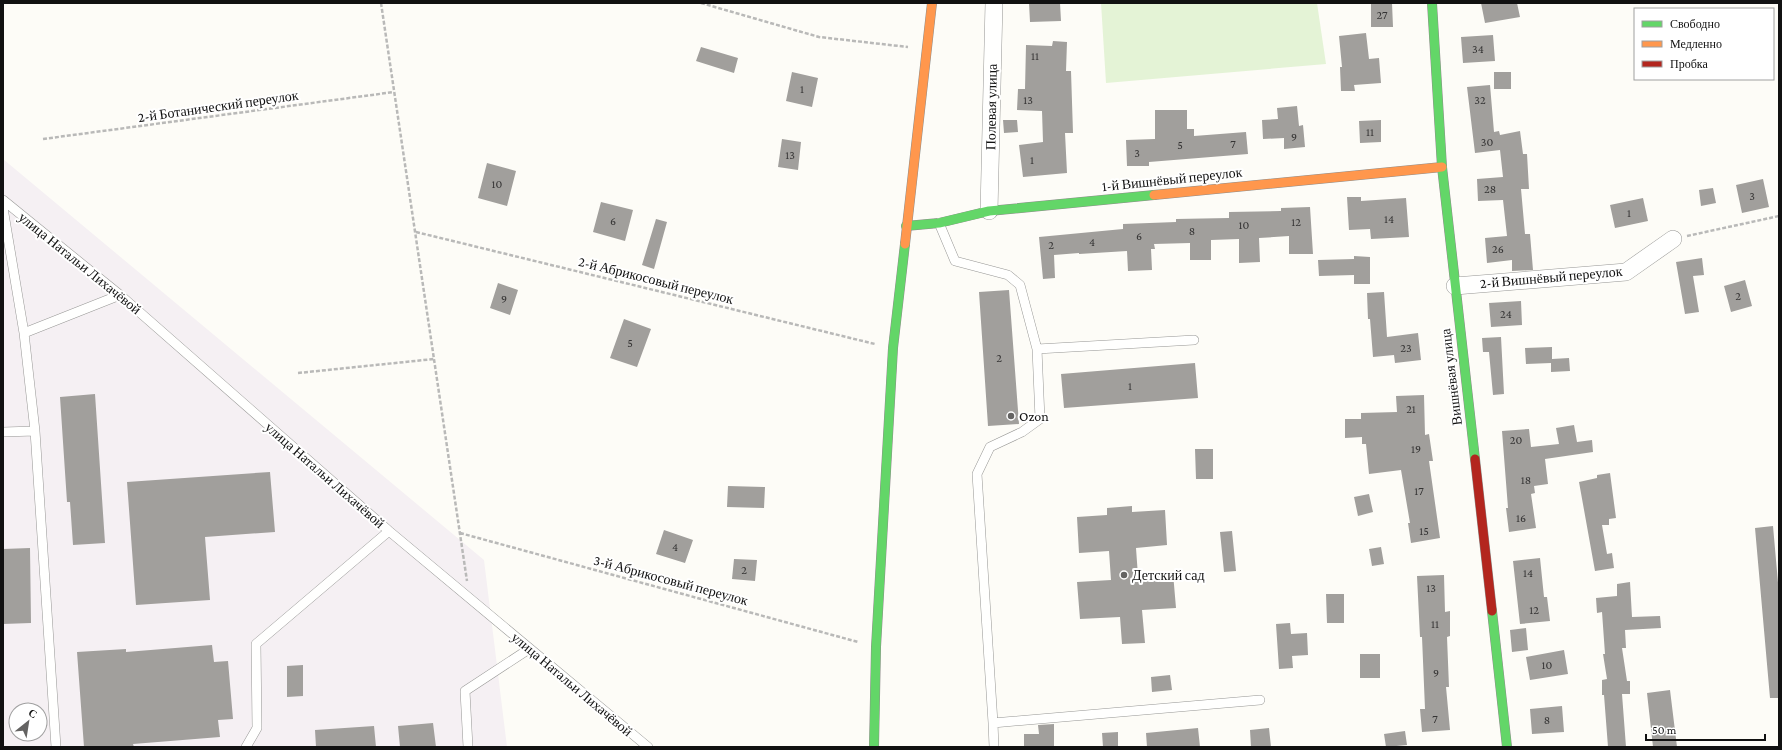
<svg xmlns="http://www.w3.org/2000/svg" width="1782" height="750" font-family="'Crimson Pro',serif">
<rect width="100%" height="100%" fill="#fdfcf7"/>
<path fill="#f5f0f3" fill-rule="evenodd" d="M3,159l481,401 23,187h-504zM16,710h24v24h-24z"/>
<path fill="#e4f3d6" d="M1101,3h216l9,61 -220,19z"/>
<path fill="#a19f9c" d="M1029,3h31l1,18 -31,1z
M1371,3h21l1,24h-22z
M1481,3h36l3,14 -35,6z
M1366,33l3,26 10,-1 2,25 -27,2 1,6h-14l-1,-24h2l-3,-31z
M1493,35l2,26 -32,2 -2,-26z
M1053,41l14,1 -1,29h5l2,62h-8l2,40 -44,4 -4,-32 24,-3 -1,-31 -25,-1 1,-21h7l1,-44 26,1z
M701,47l37,11 -4,15 -38,-12z
M792,72l26,6 -6,29 -26,-6z
M1494,72h17v17h-17z
M1490,85l4,47 5,-1 1,4 20,-4 3,23h4l2,35h-8l4,45h5l3,36 -21,1v-11l-25,3 -2,-25 22,-2 -4,-36 -25,1 -1,-22 26,-2 -3,-27 -25,3 -8,-66z
M1297,106l2,20 4,-1 2,22 -21,2v-11l-21,1 -1,-19 16,-1 -1,-11z
M1155,110h32v19h7v7l52,-4 2,22 -99,8v4h-22l-1,-26 29,-1z
M1003,120h14l1,12 -14,1z
M1381,120v22l-21,1 -1,-22z
M782,139l19,3 -3,28 -20,-3z
M487,163l29,8 -9,35 -29,-8z
M1763,179l6,28 -27,6 -6,-28z
M1713,188l3,15 -15,3 -2,-16z
M1347,197h14v4l45,-3 3,39 -38,2 -1,-10 -21,1z
M1643,198l5,23 -33,7 -5,-23z
M601,202l32,8 -8,31 -32,-9z
M1310,207l3,47h-24v-18l-30,2 1,24 -21,1v-24l-28,1v20h-21v-17l-36,1 1,5h-4l1,21 -24,1 -1,-20 -48,3v-1l-25,2 1,23 -12,1 -4,-42 84,-8v-5l53,-2v-3l53,-1v-6l52,-1v-3z
M656,219l11,3 -13,47 -12,-4z
M1354,256l16,1v27h-16v-9l-35,1 -1,-16 36,-1z
M1702,258l2,17 -11,1 6,36 -14,2 -9,-52z
M1745,280l7,26 -21,6 -7,-26z
M498,283l20,7 -8,25 -20,-7z
M1009,290l10,134 -31,2 -9,-134z
M1384,292l3,45 31,-4 3,27 -26,3 -1,-8 -21,2 -3,-38h-2l-1,-26z
M1521,301l1,24 -31,2 -2,-24z
M624,319l27,10 -14,38 -27,-9z
M1501,337l3,57 -11,1 -4,-43h-6l-1,-14z
M1552,347v12l17,-1 1,13 -19,1v-9l-25,1 -1,-16z
M1195,363l3,35 -134,10 -3,-34z
M95,394l10,149 -32,2 -3,-43h-3l-7,-105z
M1424,395l1,40 4,-1 4,27h-4l11,77 -29,5 -3,-20h2l-9,-53 -32,4 -3,-30h-4v-7l-17,1v-19h16v-6l36,-1 -1,-16z
M1574,425l3,17 15,-2 1,12 -48,7 3,25 -14,2 1,7 -4,1 5,34 -27,4 -3,-24h2l-6,-77 27,-2 2,18 28,-3 -3,-16z
M1195,449h18v30h-17z
M270,472l5,60 -70,5 5,63 -74,5 -9,-123z
M1610,473l6,45 -7,1v6h-7l5,29 5,-1 2,15 -19,3 -16,-89 18,-4v-3z
M728,486l37,1 -1,21 -37,-1z
M1369,494l4,18 -15,4 -4,-19z
M1132,506v6l33,-2 2,35 -31,3 2,28 35,-3 3,35 -34,2 3,33 -23,1 -2,-27 -40,2 -3,-37 34,-2 -2,-29 -30,2 -2,-36 30,-2v-7z
M1773,526l6,68v104h-9l-15,-170z
M664,530l29,10 -8,23 -29,-9z
M1232,531l4,40 -12,1 -4,-40z
M1381,547l3,17 -12,2 -3,-17z
M30,548l1,75 -28,1v-75z
M1540,558l4,39h3l3,24 -30,3 -7,-63z
M734,559l23,1 -2,21 -23,-2z
M1444,575l1,37 5,-1v25l-3,1 2,50h-3l4,43 -28,2 -2,-23h5l-3,-72h-2l-3,-61z
M1630,582l2,35 28,-1 1,12 -36,2 1,18h-4l5,33h3v13h-8l4,53h-18l-4,-52h-2v-15l5,-1 -4,-25h2l-3,-42 -5,1 -1,-15 21,-2v-12z
M1326,594h18v29h-17z
M1290,623l1,11 16,-1 1,22 -16,1 1,12 -14,1 -3,-45z
M1526,628l2,22 -16,2 -2,-22z
M212,645l2,17 14,-1 5,58 -15,1 2,17 -87,7 1,3h-50l-7,-95 49,-3v3z
M1564,650l4,24 -38,6 -4,-23z
M1360,654h20v24h-20z
M303,665v31l-16,1v-31z
M1170,675l2,15 -20,2 -1,-15z
M1670,690l7,57h-24l-6,-54z
M1562,706l2,26 -32,2 -2,-25z
M433,723l3,24h-36l-2,-21z
M1054,724v23h-30v-13h15l-1,-9z
M374,726l2,21h-60l-1,-17z
M1198,728l2,19h-53l-1,-14z
M1269,728l2,19h-20l-1,-17z
M1405,731l2,14 -21,2 -2,-13z
M1118,732v15h-15l-1,-14z"/>
<g fill="none" stroke-linecap="round" stroke-linejoin="round">
<defs>
<path id="lane" d="M3,200l117,95 269,236 259,216
M3,208l21,125
M939,223l16,38 53,14 12,10 17,64
M3,432l32,-1
M993,723l-16,-249 13,-27 32,-15 18,-13 -3,-70 157,-9
M56,747l-21,-316 -11,-98 96,-38
M246,747l11,-19 -1,-84 133,-113
M468,747l-3,-56 64,-42
M994,747l-1,-24 267,-23"/>
<path id="street" d="M989,211l5,-208
M1455,286l171,-14 47,-33"/>
<path id="fast" d="M1432,3l10,164 33,292
M906,226l33,-3 50,-12 165,-16
M1492,611l15,136
M874,747l2,-100 17,-299 12,-104"/>
<path id="slow" d="M1154,195l288,-28
M905,244l27,-241"/>
<path id="jam" d="M1475,459l17,152"/>
</defs>
<use href="#lane" stroke="#979795" stroke-width="10"/>
<use href="#street" stroke="#979795" stroke-width="18"/>
<use href="#fast" stroke="#8e8d8b" stroke-width="10"/>
<use href="#slow" stroke="#8e8d8b" stroke-width="10"/>
<use href="#jam" stroke="#8e8d8b" stroke-width="10"/>
<path stroke="#b9b9b8" stroke-width="2.5" stroke-dasharray="4 2" stroke-linecap="butt" d="M381,3l86,578
M701,3l118,34 89,10
M43,139l351,-47
M416,232l459,112
M1687,236l92,-20
M298,373l136,-14
M460,533l398,109"/>
<use href="#lane" stroke="#fffffe" stroke-width="9"/>
<use href="#street" stroke="#fffffe" stroke-width="17"/>
<use href="#fast" stroke="#63d668" stroke-width="9"/>
<use href="#slow" stroke="#ff974d" stroke-width="9"/>
<use href="#jam" stroke="#b3261e" stroke-width="9"/>
</g>
<g fill="#646362" stroke="#fff" stroke-width="1.5">
<circle cx="1011" cy="416" r="4"/>
<circle cx="1124" cy="575" r="4"/>
</g>
<g text-anchor="middle" dominant-baseline="central" stroke-width="4" stroke-linejoin="round" paint-order="stroke">
<g font-size="12" fill="#353434">
<text x="1382" y="15">27</text>
<text x="1478" y="49">34</text>
<text x="1035" y="56">11</text>
<text x="802" y="89">1</text>
<text x="1028" y="100">13</text>
<text x="1480" y="100">32</text>
<text x="1370" y="132">11</text>
<text x="1294" y="137">9</text>
<text x="1487" y="142">30</text>
<text x="1233" y="144">7</text>
<text x="1180" y="145">5</text>
<text x="1137" y="153">3</text>
<text x="790" y="155">13</text>
<text x="1032" y="160">1</text>
<text x="497" y="184">10</text>
<text x="1490" y="189">28</text>
<text x="1752" y="196">3</text>
<text x="1629" y="213">1</text>
<text x="1389" y="219">14</text>
<text x="613" y="221">6</text>
<text x="1296" y="222">12</text>
<text x="1244" y="225">10</text>
<text x="1192" y="231">8</text>
<text x="1139" y="236">6</text>
<text x="1092" y="242">4</text>
<text x="1051" y="245">2</text>
<text x="1498" y="249">26</text>
<text x="1738" y="296">2</text>
<text x="504" y="299">9</text>
<text x="1506" y="314">24</text>
<text x="630" y="343">5</text>
<text x="1406" y="348">23</text>
<text x="999" y="358">2</text>
<text x="1130" y="386">1</text>
<text x="1411" y="409">21</text>
<text x="1516" y="440">20</text>
<text x="1416" y="449">19</text>
<text x="1526" y="480">18</text>
<text x="1419" y="491">17</text>
<text x="1521" y="518">16</text>
<text x="1424" y="531">15</text>
<text x="675" y="547">4</text>
<text x="744" y="570">2</text>
<text x="1528" y="573">14</text>
<text x="1431" y="588">13</text>
<text x="1534" y="610">12</text>
<text x="1435" y="624">11</text>
<text x="1547" y="665">10</text>
<text x="1436" y="673">9</text>
<text x="1435" y="719">7</text>
<text x="1547" y="720">8</text>
</g>
<g font-size="14" fill="#111" stroke="#fff">
<text transform="translate(218 106) rotate(-8)">2-й Ботанический переулок</text>
<text transform="translate(991 107) rotate(-89)">Полевая улица</text>
<text transform="translate(1172 179) rotate(-6)">1-й Вишнёвый переулок</text>
<text transform="translate(80 263) rotate(39)">улица Натальи Лихачёвой</text>
<text transform="translate(1551 277) rotate(-5)">2-й Вишнёвый переулок</text>
<text transform="translate(656 280) rotate(14)">2-й Абрикосовый переулок</text>
<text transform="translate(1451 377) rotate(-97)">Вишнёвая улица</text>
<text transform="translate(325 475) rotate(41)">улица Натальи Лихачёвой</text>
<text transform="translate(671 580) rotate(15)">3-й Абрикосовый переулок</text>
<text transform="translate(572 684) rotate(40)">улица Натальи Лихачёвой</text>
</g>
<g font-size="14" fill="#111" stroke="#fff" text-anchor="start">
<text x="1019" y="416">Ozon</text>
<text x="1132" y="575">Детский сад</text>
</g>
</g>
<rect width="1782" height="750" fill="none" stroke="#111111" stroke-width="8"/>
<rect x="1634" y="8" width="140" height="72" fill="#ffffff" stroke="#a0a0a0"/>
<rect x="1642" y="21" width="20" height="6" fill="#63d668" stroke="#a0a0a0"/>
<text x="1670" y="28" font-size="12" fill="#111111">Свободно</text>
<rect x="1642" y="41" width="20" height="6" fill="#ff974d" stroke="#a0a0a0"/>
<text x="1670" y="48" font-size="12" fill="#111111">Медленно</text>
<rect x="1642" y="61" width="20" height="6" fill="#b3261e" stroke="#a0a0a0"/>
<text x="1670" y="68" font-size="12" fill="#111111">Пробка</text>
<g transform="translate(28 722) rotate(30)"><circle r="19" fill="#ffffff" stroke="#a0a0a0"/>
<path d="M0-3L7 15L0 10L-7 15Z" fill="#646362"/>
<text y="-6" font-size="11" font-weight="bold" text-anchor="middle" fill="#111111">С</text>
</g>
<path d="M1646 734v6h119v-6" fill="none" stroke="#111111" stroke-width="2"/>
<text x="1652" y="734" font-size="12" fill="#111111" stroke="#ffffff" stroke-width="3" paint-order="stroke">50 m</text>
</svg>
